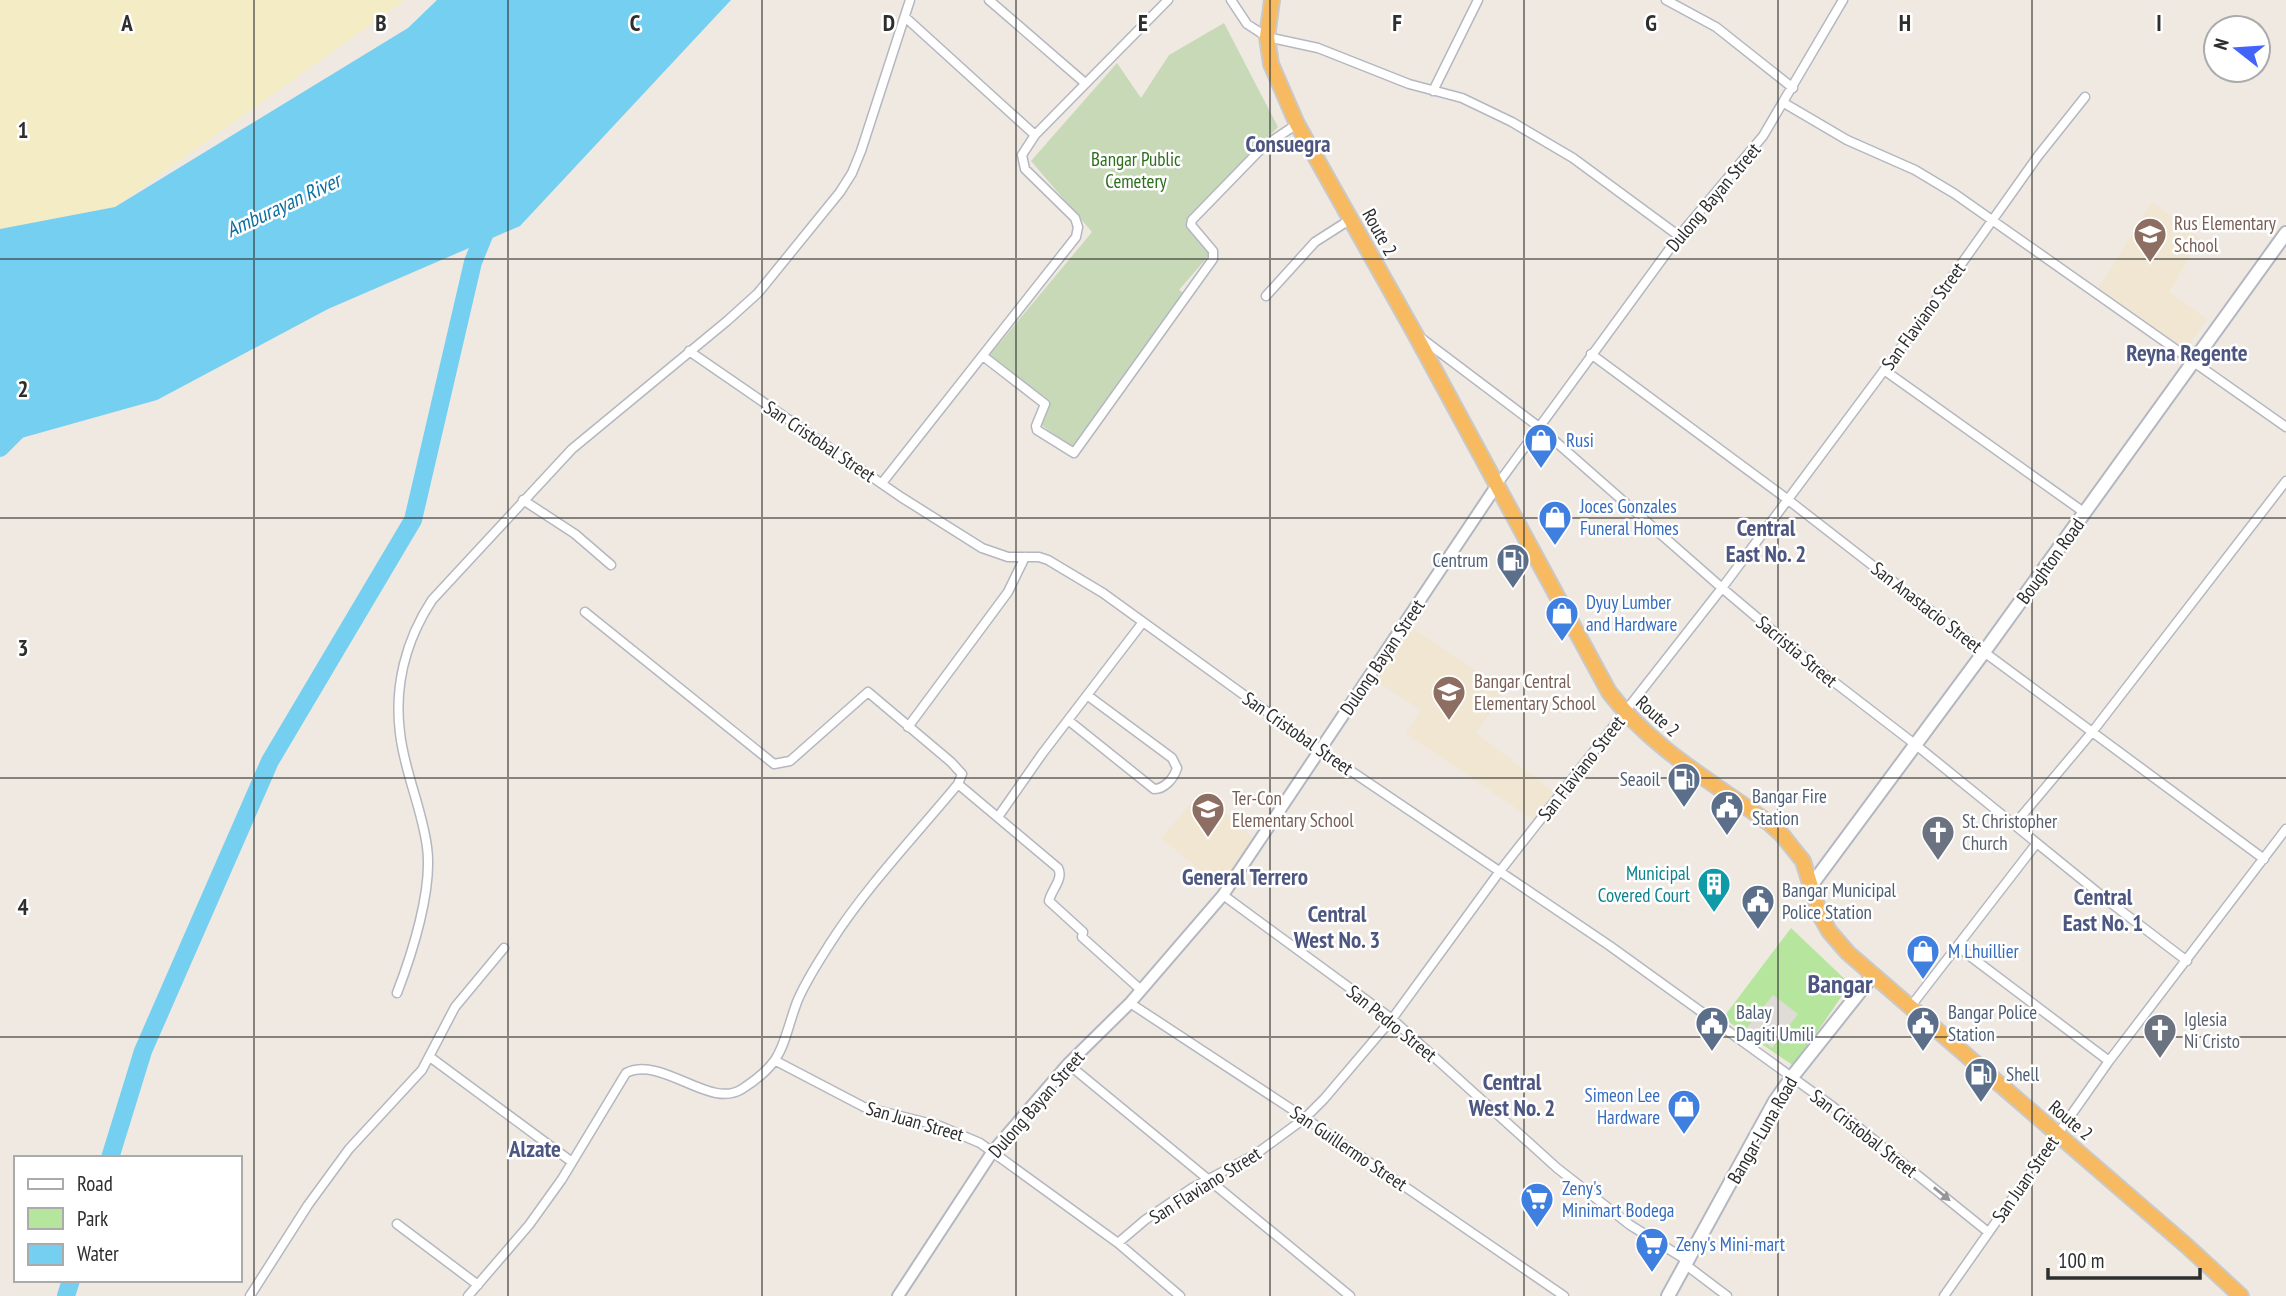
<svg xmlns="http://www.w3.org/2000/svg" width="2286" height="1296" font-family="'PT Sans Narrow',sans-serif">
<rect width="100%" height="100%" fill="#efe9e1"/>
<path fill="#f0e6d1" d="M2152,202l49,37 -32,53 38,27 -21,30 -88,-60z
M1408,625l97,65 -29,43 78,59 -20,28 -128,-86 15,-24 -49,-32z
M1202,791l52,49 -32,48 -61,-50z"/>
<path fill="#b6e59e" d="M1791,928l59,56 -56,82 -71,-48z"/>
<path fill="#f3ecc5" d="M0,0h405l-290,207 -115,22z"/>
<path fill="#c8d9b8" d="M1224,23l54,104 -92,96 25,30 -32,37 5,3 -110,156 -34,-25 9,-23 -61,-44 104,-125 -61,-71 86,-98 24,35 28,-43z"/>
<path fill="#dfdcd8" d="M1773,995l25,19 -26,34 -25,-20z"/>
<path fill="#75cff0" d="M437,0h294l-211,226 -192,83 -171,91 -157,44v-215l115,-22 293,-179z"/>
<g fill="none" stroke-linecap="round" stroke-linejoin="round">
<path stroke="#75cff0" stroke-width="18" d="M0,448l22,-22
M110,1158l33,-107 127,-290 143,-241 60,-258 16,-39
M66,1296l5,-16"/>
<defs>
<path id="minor" d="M989,0l96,83
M1231,0l16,24 20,13 51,11 91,36 53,14 50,24 61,36 106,78
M1666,0l50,27 77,61
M905,17l130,118
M1433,91l45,-91
M1784,103l63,37 68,30 40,24 331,233
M1266,296l49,-54 36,-23
M1421,338l118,89 183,161 103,87 91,70 191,155 80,61
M689,351l212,146 81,51 26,9h31l9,3 55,33 217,157 290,196 222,160 156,126
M1591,354l196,145 197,153 280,207
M983,356l62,48 -9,22 1,4 37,23 139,-194v-8l-22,-26 1,-5 71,-73 34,-23
M1884,370l201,143
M882,483l194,-246 2,-10 -3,-9 -50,-49 -3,-14 13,-20 133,-135
M1497,485l182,-249 84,-100 80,-136
M523,500l52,34 36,31
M1068,720l86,69c11,0 20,-11 23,-21l-5,-10 -85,-63
M908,727l100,-135 17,-35
M958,784l100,84c6,11 -7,22 -9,33l34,31 -1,5 59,53
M998,817l44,-63 101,-132
M2014,825l79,-94 193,-250
M1223,895l169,124 165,149 73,57 58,36
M1958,947l151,114
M397,993c15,-39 36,-104 30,-146 -5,-39 -23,-76 -27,-114 -6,-47 6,-93 32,-133l140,-151 155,-128 31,-28 82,-101 12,-19 9,-22 49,-151
M1130,1003l175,115 259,178
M1911,1006l125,-162
M430,1057l142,105
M776,1061l88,46 76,19 40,17 138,100 62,53
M1068,1064l282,232
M397,1224l81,61
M1118,1243l27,-23 47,-32 64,-34 49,-36 19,-19 68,-80 108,-148 222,-283 201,-270 115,-162 47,-59
M1686,1265l41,31
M250,1296l58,-91 41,-56 73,-79 33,-63 49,-59
M468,1296l61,-71 33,-46 64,-106c36,-18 84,37 116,16 44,-28 39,-44 55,-87 8,-20 22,-41 34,-60 36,-56 84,-106 127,-158l4,-10 -11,-12 -83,-70 -78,69 -16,3 -189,-152
M1944,1296l165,-235 177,-232"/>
<path id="tertiary" d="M898,1296l95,-145 75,-87 62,-61 93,-108 274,-410"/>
<path id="secondary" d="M1810,887l174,-235 302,-419
M1668,1296l107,-195 17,-24 81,-102"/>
<path id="trunk" d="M1272,0l-5,37 4,27 26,60 117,208 195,360c42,56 105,91 160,131l14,13 20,25 17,54 9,16 19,22 340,294 53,49"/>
</defs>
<use href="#minor" stroke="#b4b7c1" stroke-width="11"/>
<use href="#tertiary" stroke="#b4b7c1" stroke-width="14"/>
<use href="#secondary" stroke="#b4b7c1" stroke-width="16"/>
<use href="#trunk" stroke="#c9c9c9" stroke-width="18"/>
<use href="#minor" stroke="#fff" stroke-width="8"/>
<use href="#tertiary" stroke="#fff" stroke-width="10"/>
<use href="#secondary" stroke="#fff" stroke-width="12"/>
<use href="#trunk" stroke="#f8ba60" stroke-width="14"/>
</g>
<defs><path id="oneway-solid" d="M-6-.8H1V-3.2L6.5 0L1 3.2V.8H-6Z" transform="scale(1.75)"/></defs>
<use fill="#969696" href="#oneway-solid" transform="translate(1942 1194) rotate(39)"/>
<path fill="none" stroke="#2e2e2e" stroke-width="2" stroke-opacity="0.55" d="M254,0v1296M508,0v1296M762,0v1296M1016,0v1296M1270,0v1296M1524,0v1296M1778,0v1296M2032,0v1296M0,259h2286M0,518h2286M0,778h2286M0,1037h2286"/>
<defs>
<symbol id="school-pin" viewBox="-11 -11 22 30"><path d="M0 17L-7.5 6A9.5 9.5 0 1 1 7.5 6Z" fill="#8d6e63" stroke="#fff"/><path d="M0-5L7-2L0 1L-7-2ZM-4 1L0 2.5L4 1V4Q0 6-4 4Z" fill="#fff"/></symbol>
<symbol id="shop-pin" viewBox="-11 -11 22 30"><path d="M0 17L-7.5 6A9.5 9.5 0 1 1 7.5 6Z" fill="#3f7fe0" stroke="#fff"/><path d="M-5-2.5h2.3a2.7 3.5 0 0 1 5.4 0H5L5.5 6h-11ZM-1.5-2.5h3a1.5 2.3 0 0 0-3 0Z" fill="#fff"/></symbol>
<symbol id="fuel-pin" viewBox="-11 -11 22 30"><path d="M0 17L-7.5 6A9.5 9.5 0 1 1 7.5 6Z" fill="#5c6f8a" stroke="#fff"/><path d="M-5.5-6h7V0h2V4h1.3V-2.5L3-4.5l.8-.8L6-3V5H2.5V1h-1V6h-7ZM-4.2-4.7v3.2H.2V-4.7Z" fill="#fff"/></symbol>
<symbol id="civic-pin" viewBox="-11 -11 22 30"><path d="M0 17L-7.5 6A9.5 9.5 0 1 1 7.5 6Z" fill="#5c6f8a" stroke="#fff"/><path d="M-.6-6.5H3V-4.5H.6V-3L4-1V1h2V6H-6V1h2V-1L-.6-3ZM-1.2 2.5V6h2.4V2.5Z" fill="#fff"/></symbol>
<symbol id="church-pin" viewBox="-11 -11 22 30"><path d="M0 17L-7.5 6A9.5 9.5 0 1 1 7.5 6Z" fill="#6b7280" stroke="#fff"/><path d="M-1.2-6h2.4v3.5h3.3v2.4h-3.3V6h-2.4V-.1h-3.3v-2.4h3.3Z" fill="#fff"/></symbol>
<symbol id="building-pin" viewBox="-11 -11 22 30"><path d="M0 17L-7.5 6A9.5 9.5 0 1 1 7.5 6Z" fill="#0f9aa8" stroke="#fff"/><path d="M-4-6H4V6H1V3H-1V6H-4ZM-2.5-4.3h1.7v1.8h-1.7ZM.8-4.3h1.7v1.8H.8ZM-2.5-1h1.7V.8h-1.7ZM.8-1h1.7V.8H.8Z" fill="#fff"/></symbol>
<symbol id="supermarket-pin" viewBox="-11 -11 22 30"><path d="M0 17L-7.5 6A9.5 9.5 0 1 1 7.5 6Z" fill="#3f7fe0" stroke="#fff"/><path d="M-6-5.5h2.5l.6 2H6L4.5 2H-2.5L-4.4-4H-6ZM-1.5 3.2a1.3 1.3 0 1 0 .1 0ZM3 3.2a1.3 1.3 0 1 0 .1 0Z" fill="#fff"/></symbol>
</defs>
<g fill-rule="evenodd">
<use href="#school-pin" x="2131" y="215" width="38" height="52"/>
<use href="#shop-pin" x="1522" y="421" width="38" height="52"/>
<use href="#shop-pin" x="1536" y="498" width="38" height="52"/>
<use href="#fuel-pin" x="1494" y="541" width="38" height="52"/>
<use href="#shop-pin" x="1543" y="594" width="38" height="52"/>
<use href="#school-pin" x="1430" y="673" width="38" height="52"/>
<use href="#fuel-pin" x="1665" y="760" width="38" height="52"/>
<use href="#civic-pin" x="1708" y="788" width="38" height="52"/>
<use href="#school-pin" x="1189" y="790" width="38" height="52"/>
<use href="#church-pin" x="1919" y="813" width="38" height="52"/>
<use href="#building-pin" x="1695" y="865" width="38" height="52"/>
<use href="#civic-pin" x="1739" y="882" width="38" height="52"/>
<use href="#shop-pin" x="1904" y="932" width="38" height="52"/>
<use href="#civic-pin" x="1693" y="1004" width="38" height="52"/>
<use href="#civic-pin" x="1904" y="1004" width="38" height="52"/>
<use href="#church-pin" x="2141" y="1011" width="38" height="52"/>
<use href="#fuel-pin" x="1962" y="1055" width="38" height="52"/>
<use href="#shop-pin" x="1665" y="1087" width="38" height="52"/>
<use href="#supermarket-pin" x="1518" y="1180" width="38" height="52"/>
<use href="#supermarket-pin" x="1633" y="1225" width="38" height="52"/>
</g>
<g text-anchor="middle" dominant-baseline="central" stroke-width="5" stroke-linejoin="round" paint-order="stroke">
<g font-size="19" fill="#2c6e1b" stroke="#fff">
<text x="1136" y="159">Bangar Public<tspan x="1136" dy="22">Cemetery</tspan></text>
</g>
<g font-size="19" fill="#2e2e2e" stroke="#fff">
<text transform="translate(1713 197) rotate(-50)">Dulong Bayan Street</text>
<text transform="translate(1380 232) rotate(61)">Route 2</text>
<text transform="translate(1923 316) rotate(-54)">San Flaviano Street</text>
<text transform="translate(820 441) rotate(34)">San Cristobal Street</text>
<text transform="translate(2050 561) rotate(-54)">Boughton Road</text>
<text transform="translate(1927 607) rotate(38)">San Anastacio Street</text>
<text transform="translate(1797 651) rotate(40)">Sacristia Street</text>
<text transform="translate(1382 657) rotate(-56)">Dulong Bayan Street</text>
<text transform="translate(1658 716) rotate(42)">Route 2</text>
<text transform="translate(1298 733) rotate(35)">San Cristobal Street</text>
<text transform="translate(1581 768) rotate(-52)">San Flaviano Street</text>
<text transform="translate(1392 1023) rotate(39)">San Pedro Street</text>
<text transform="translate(1036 1104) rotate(-49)">Dulong Bayan Street</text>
<text transform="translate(2071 1120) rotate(40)">Route 2</text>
<text transform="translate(915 1121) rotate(16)">San Juan Street</text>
<text transform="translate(1762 1130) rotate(-60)">Bangar-Luna Road</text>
<text transform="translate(1864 1133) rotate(38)">San Cristobal Street</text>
<text transform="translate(1349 1148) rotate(34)">San Guillermo Street</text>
<text transform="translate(2025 1179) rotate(-55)">San Juan Street</text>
<text transform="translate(1205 1185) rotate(-32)">San Flaviano Street</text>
</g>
<g font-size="19" fill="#785e54" stroke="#fff" text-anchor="start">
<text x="2174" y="223">Rus Elementary<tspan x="2174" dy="22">School</tspan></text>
<text x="1474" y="681">Bangar Central<tspan x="1474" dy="22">Elementary School</tspan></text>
<text x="1232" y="798">Ter-Con<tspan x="1232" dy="22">Elementary School</tspan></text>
</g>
<g font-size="19" fill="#366cbe" stroke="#fff" text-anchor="start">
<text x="1566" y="440">Rusi</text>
<text x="1580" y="506">Joces Gonzales<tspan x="1580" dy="22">Funeral Homes</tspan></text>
<text x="1586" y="602">Dyuy Lumber<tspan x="1586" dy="22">and Hardware</tspan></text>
<text x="1948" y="951">M Lhuillier</text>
<text x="1660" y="1095" text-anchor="end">Simeon Lee<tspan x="1660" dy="22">Hardware</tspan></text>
<text x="1562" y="1188">Zeny's<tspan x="1562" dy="22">Minimart Bodega</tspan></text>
<text x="1676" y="1244">Zeny's Mini-mart</text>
</g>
<g font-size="19" fill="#4e5e75" stroke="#fff" text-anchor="start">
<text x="1488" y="560" text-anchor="end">Centrum</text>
<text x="1660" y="779" text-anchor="end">Seaoil</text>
<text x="1752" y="796">Bangar Fire<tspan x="1752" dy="22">Station</tspan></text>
<text x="1782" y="890">Bangar Municipal<tspan x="1782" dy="22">Police Station</tspan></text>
<text x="1736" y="1012">Balay<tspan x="1736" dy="22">Dagiti Umili</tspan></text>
<text x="1948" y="1012">Bangar Police<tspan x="1948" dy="22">Station</tspan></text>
<text x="2006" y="1074">Shell</text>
</g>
<g font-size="19" fill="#5b616d" stroke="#fff" text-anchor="start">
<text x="1962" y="821">St. Christopher<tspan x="1962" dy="22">Church</tspan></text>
<text x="2184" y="1019">Iglesia<tspan x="2184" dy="22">Ni Cristo</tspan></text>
</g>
<g font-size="19" fill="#0d838f" stroke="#fff" text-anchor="end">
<text x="1690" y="873">Municipal<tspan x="1690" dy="22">Covered Court</tspan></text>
</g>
<g font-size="21" font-style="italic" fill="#0d6fa3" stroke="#fff">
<text transform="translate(283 205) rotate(-25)">Amburayan River</text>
</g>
<g font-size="23" font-weight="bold" fill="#4d5680" stroke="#fff">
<text x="1288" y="143">Consuegra</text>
<text x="2187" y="352">Reyna Regente</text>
<text x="1766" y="527">Central<tspan x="1766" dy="26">East No. 2</tspan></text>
<text x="1245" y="876">General Terrero</text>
<text x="2103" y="896">Central<tspan x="2103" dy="26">East No. 1</tspan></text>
<text x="1337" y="913">Central<tspan x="1337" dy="26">West No. 3</tspan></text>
<text x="1512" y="1081">Central<tspan x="1512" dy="26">West No. 2</tspan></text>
<text x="535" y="1148">Alzate</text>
</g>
<g font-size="26" font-weight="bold" fill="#4d5680" stroke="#fff">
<text x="1840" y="983">Bangar</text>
</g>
</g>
<g font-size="23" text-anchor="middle" font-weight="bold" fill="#2e2e2e" stroke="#fff" stroke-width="5" stroke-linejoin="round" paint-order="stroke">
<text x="127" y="31">A</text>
<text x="381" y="31">B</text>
<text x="635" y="31">C</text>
<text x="889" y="31">D</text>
<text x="1143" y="31">E</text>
<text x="1397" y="31">F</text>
<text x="1651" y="31">G</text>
<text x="1905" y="31">H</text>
<text x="2159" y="31">I</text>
<text x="23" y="138">1</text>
<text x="23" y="397">2</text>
<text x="23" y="656">3</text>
<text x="23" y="915">4</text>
</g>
<rect x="14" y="1156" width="228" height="126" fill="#ffffff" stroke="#ababab" stroke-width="2"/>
<rect x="28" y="1179" width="35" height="10" fill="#ffffff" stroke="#ababab" stroke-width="2"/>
<text x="77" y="1191" font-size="21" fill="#2e2e2e">Road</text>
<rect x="28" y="1208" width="35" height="21" fill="#b6e59e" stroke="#ababab" stroke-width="2"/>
<text x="77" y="1226" font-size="21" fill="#2e2e2e">Park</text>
<rect x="28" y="1244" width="35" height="21" fill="#75cff0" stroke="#ababab" stroke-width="2"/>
<text x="77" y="1261" font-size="21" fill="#2e2e2e">Water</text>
<g transform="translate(2237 49) rotate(287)"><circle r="33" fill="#ffffff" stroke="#ababab" stroke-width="2"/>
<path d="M0-5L12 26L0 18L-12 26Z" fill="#4264fb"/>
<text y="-10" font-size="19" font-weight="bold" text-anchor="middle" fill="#2e2e2e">N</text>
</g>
<path d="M2048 1268v10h152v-10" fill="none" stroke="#2e2e2e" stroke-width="3.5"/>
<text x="2058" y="1268" font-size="21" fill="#2e2e2e" stroke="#ffffff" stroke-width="5" paint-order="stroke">100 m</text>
</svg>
